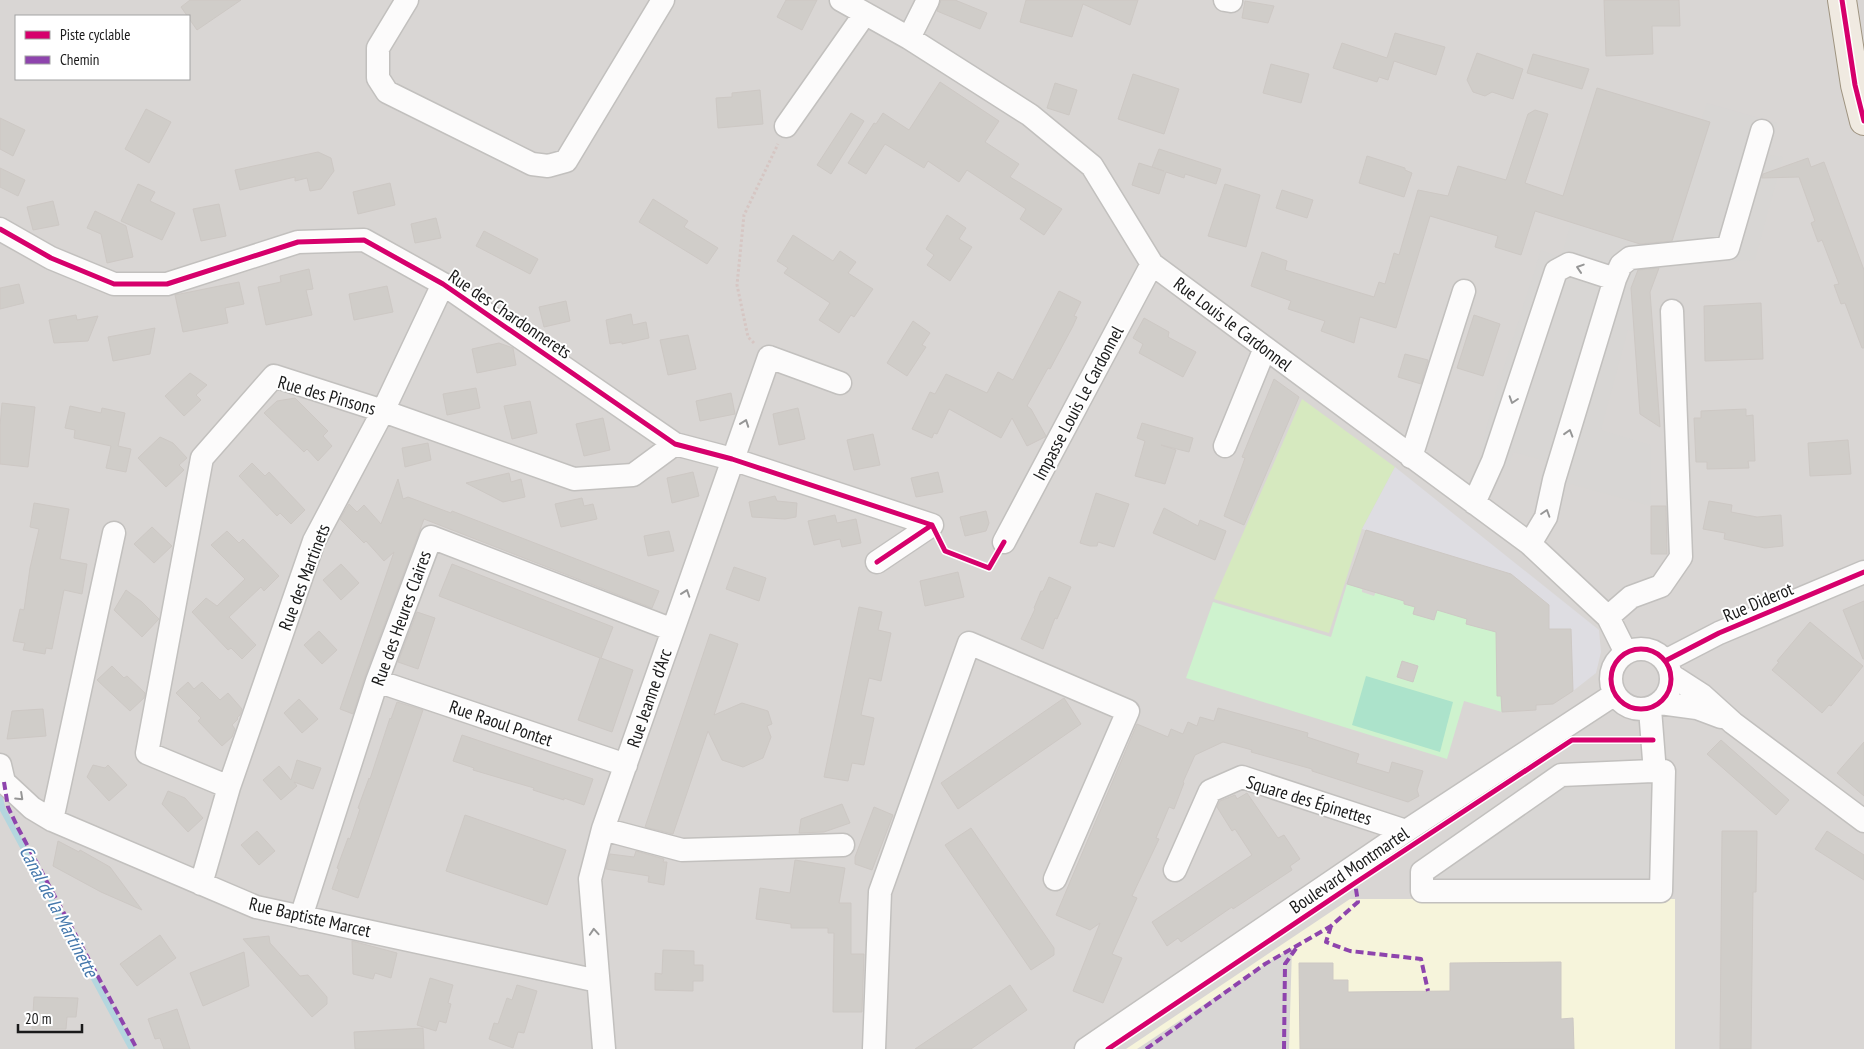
<svg xmlns="http://www.w3.org/2000/svg" width="1864" height="1049" font-family="'PT Sans Narrow',sans-serif">
<rect width="100%" height="100%" fill="#eae7e2"/>
<path fill="#d9d6d4" fill-rule="evenodd" d="M0,0h1864v1049h-1864zM16,16h173v63h-173z"/>
<path fill="#f6f4db" d="M1350,899h325v150h-549z"/>
<path fill="#d6e9bf" d="M1302,399l93,68 -33,62 -33,104 -115,-34z"/>
<path fill="#cef2ce" d="M1347,584l15,5v3l12,4 2,-4 28,9v3l7,2 8,-12 -6,20 21,6 6,-20 2,11 25,8v5l13,4 2,-4 39,20 -25,2v6h4l-3,44h4l1,16 -38,-11 -17,58 -261,-81 27,-76 118,35z"/>
<path fill="#ace3cb" d="M1366,676l87,26 -13,50 -88,-27z"/>
<path fill="#d8d6d4" d="M1707,103l70,20 -8,32 14,2 -28,103 -115,7 -9,21 3,43 -6,-1 -27,100 50,15v61l-110,-30 5,-15 -33,-9 -4,15 -30,-11 16,-61 46,-145 20,8 10,-36 84,27 3,-9 12,4 40,-121 -9,-3z
M1644,760h28l-4,139 -251,-3v-28l143,-103z
M1292,948l-3,101h-152l128,-85z"/>
<path fill="#dedde2" d="M1395,467l204,163 2,22 -5,21 -23,18 -2,-62h-22l-1,-24 -37,-31 -149,-45z"/>
<g fill="none" stroke-linecap="round" stroke-linejoin="round">
<path stroke="#b4d6de" stroke-width="6" d="M0,799l3,11 129,239"/>
</g>
<path fill="#d0cdc9" stroke="#cdc8c4" d="M190,0h51l-44,30 -16,-23z
M786,0h31l-15,30 -25,-13z
M941,0h14l32,13 -7,16 -43,-18z
M1026,0h112l-8,25 -47,-21 -11,33 -52,-15z
M1604,0h75l1,26h-28l1,28 -47,2z
M1245,1l29,5 -6,17 -26,-5z
M1395,33l50,14 -9,28 -42,-14 -6,19 -9,-3 -2,5 -44,-14 9,-25 45,15z
M1477,53l46,16 -10,30 -21,-7 -7,4 -12,-4 -6,-12z
M1533,54l56,15 -7,20 -55,-16z
M1271,64l38,10 -8,29 -38,-10z
M1133,74l46,15 -15,45 -46,-15z
M940,82l59,39 -14,21 34,22 -9,13 52,32 -18,26 -24,-16 6,-10 -59,-39 -8,12 -31,-21 -4,7 -39,-24 -19,30 -18,-11 26,-40 2,1 7,-11 26,17z
M1055,83l22,7 -8,25 -22,-7z
M1597,88l113,34 -38,119 -32,3 -105,-33 -14,44 -26,-8 3,-11 -68,-20 -34,112 -36,-11 -6,26 -33,-12 4,-10 -37,-12 3,-8 -40,-15 11,-34 25,9 -2,9 89,27 5,-15 6,2 9,-31 5,2 19,-65 30,6 10,-30 48,14 22,-66 7,-4 13,4 -23,69 38,13z
M760,90l3,34 -45,4 -2,-30 16,-1v-4z
M146,109l25,13 -22,41 -24,-14z
M851,113l13,8 -33,53 -14,-9z
M0,118l25,12 -12,26 -13,-7z
M1159,149l62,20 -5,15 -31,-10 -1,4 -18,-6 -7,22 -27,-9 7,-22 25,8 -12,-4z
M318,152l13,6 3,13 -13,18 -11,2 -3,-13 -12,3v-4l-55,13 -5,-20z
M1367,156l38,12v2l7,3 -8,24 -45,-14z
M1808,158l3,9 13,-5 40,108v78h-2l-17,-45 -4,1 -7,-19 5,-1 -17,-44 -4,2 -7,-19 4,-2 -16,-44 -37,1 1,-4z
M0,168l25,12 -7,16 -18,-9z
M390,183l5,22 -37,9 -5,-22z
M138,184l17,8 -5,9 25,12 -13,27 -41,-19z
M1225,184l35,11 -14,52 -38,-11z
M1282,190l31,10 -6,18 -31,-10z
M653,199l35,22 -4,6 34,21 -11,16 -68,-42z
M53,201l6,24 -26,5 -6,-23z
M219,204l7,32 -25,5 -8,-32z
M95,211l31,15 7,31 -26,6 -6,-29 -14,-6z
M947,215l19,13 -7,11 13,8 -22,34 -23,-16 7,-10 -8,-6z
M436,218l5,20 -26,5 -4,-19z
M484,231l54,28 -8,15 -54,-28z
M793,235l40,26 7,-10 16,11 -8,11 25,16 -19,28 -3,-2 -12,18 -20,-13 11,-17 -46,-30 4,-5 -11,-7z
M1659,268l-9,24 10,135 -20,-13 -9,-126 7,-18z
M309,269l4,20 -7,1 6,25 -46,10 -8,-38 23,-5 -1,-6z
M239,282l5,22 -19,4 3,15 -45,9 -8,-37z
M19,284l5,19 -24,6v-21z
M387,286l6,26 -39,8 -5,-26z
M1059,291l22,11 -7,14 3,1 -4,9 -23,43 -2,-1 -21,38 4,3 15,27 -1,1 -18,9 -15,-28 -11,20 -52,-29 -12,25 -3,-1 -2,5 -20,-9 18,-37 5,2 11,-20 41,19 11,-21 15,8z
M566,301l4,20 -26,6 -5,-20z
M1761,303l2,56 -58,2 -1,-55z
M631,314l2,11 13,-3 3,16 -27,6v-2l-12,2 -4,-24z
M76,315l1,5 21,-4 -10,25 -34,2 -5,-23z
M1474,315l26,9 -17,52 -26,-8z
M1144,318l25,14 -1,5 28,15 -13,25 -44,-24 4,-9 -10,-6z
M913,321l17,12 -8,12 4,2 -19,29 -20,-13z
M155,328l-5,26 -37,7 -5,-24z
M688,335l8,34 -28,6 -8,-35z
M499,343l14,5 3,17 -39,8 -5,-24z
M1405,354l23,6 -7,24 -23,-7z
M190,373l17,12 -11,10 5,5 -17,16 -19,-20z
M1274,379l25,18 -55,128 -20,-9 21,-58 -3,-1z
M476,388l4,20 -33,7 -4,-21z
M731,393l4,21 -35,7 -4,-20z
M295,398l33,33 -5,5 9,10 -14,15 -11,-12 -3,3 -40,-39 13,-12z
M530,401l7,32 -25,6 -8,-33z
M2,403l33,4 -7,60 -28,-3v-38z
M70,406l31,7 1,-5 23,5 -7,33 13,3 -5,23 -20,-4 5,-22 -37,-8 1,-8 -10,-2z
M798,408l7,31 -26,6 -6,-31z
M1746,409v7l7,-1 2,46h-7l1,7 -42,1v-7h-11l-2,-44h7v-7z
M603,418l7,32 -26,6 -8,-32z
M1142,423l51,15 -4,14 -28,-7 15,5 -11,34 -30,-8 10,-35 -8,-3z
M873,434l7,31 -26,5 -7,-30z
M160,437l13,6 14,15 -8,7 5,5 -18,17 -28,-29z
M1848,440l3,34 -41,2 -2,-33z
M428,443l3,17 -26,7 -3,-19z
M252,463l13,13 4,-4 36,38 -14,14 -11,-11 -3,3 -38,-40z
M693,472l6,24 -27,7 -5,-25z
M938,472l5,20 -27,5 -5,-19z
M509,473l2,9 10,-3 4,18 -22,5 -37,-19z
M398,479l5,20 5,-2 43,16 1,-2 207,80 -7,17 -228,-89 -59,157 -12,38 -13,-5 54,-157 -10,9 -18,-20 -2,2 -24,-24 9,-15 8,8 7,-7 17,19z
M1096,493l33,11 -15,43 -16,-5 -1,4h-7l-10,-3z
M775,496l2,5 20,2 -1,14 -11,2 -33,-2 -3,-15z
M582,498l2,8 9,-2 4,15 -36,8 -6,-23z
M1709,501l23,4 -1,7 26,5 24,-2 2,31 -18,2 -41,-9 1,-6 -22,-4z
M34,503l35,6 -9,50 27,5 -5,30 -18,-4 -12,59 -6,-1 -1,6 -22,-4 2,-7 -12,-2 7,-32 4,1 6,-42 9,-39 -9,-2z
M1651,506h15l1,48h-16z
M1164,508l34,18 2,-6 26,11 -11,29 -62,-27z
M986,511l3,12 -3,8 -21,5 -5,-19z
M835,515l2,8 19,-4 5,24 -19,4 -2,-8 -26,6 -6,-24z
M152,527l20,19 -18,17 -20,-19z
M1366,530l145,44 38,31v24h22l2,62 -20,13 -17,1v5l-34,2 -1,-16h-4l-1,-64 -30,-8 1,-5 -30,-9 -3,10 -21,-6 2,-7 -11,-3v-3l-57,-17z
M227,531l12,12 4,-4 36,37 -15,15 -3,-4 -32,30 27,28 -14,14 -11,-11 -3,2 -36,-38 14,-14 11,8 28,-27 -34,-34z
M669,531l5,20 -26,5 -4,-20z
M341,564l18,19 -18,17 -18,-20z
M452,564l161,63 -12,31 32,12 -21,62 -34,-12 22,-62 -161,-62z
M734,567l32,11 -7,23 -33,-12z
M958,572l6,25 -39,9 -5,-25z
M1049,577l22,10 -14,32 -2,-1 -12,31 -22,-10 14,-30 -1,-1 7,-17h2z
M126,590l16,12 17,17 -17,18 -28,-27z
M1864,601v58h-1l-20,-49z
M859,607l23,5 -4,18 13,3 -10,48 -12,-3 -8,37 13,3 -10,47 -12,-2 -4,18 -24,-4z
M417,612l18,6 -17,51 -20,-7z
M1810,622l53,44 -32,40 -2,-1 -7,8 -50,-43 7,-8 -2,-1z
M319,631l18,19 -15,14 -18,-19z
M710,634l28,10 -24,71 28,-12 26,8 4,13 -5,2 4,11 -8,21 -20,9 -21,-7 -14,-29 -35,103 -28,-7z
M1402,661l16,5 -5,16 -16,-5z
M112,666l12,12 3,-2 18,17 -1,5 -14,13 -33,-31z
M188,682l6,7 8,-7 18,18 8,-7 14,16 -2,6 -3,3 1,1 -6,6 3,4 -3,8 -10,9 -24,-25 3,-3 -25,-25z
M1064,698l17,26 -123,85 -17,-26z
M299,699l19,20 -16,14 -18,-20z
M397,702l26,8 -65,188 -26,-9 7,-20 -2,-1 11,-30 2,1 10,-30 -2,-1 11,-30 1,1 20,-61 1,1z
M1218,708l90,25 -1,4 52,17 -3,9 33,10 3,-11 31,9 -6,19 2,6 -11,6 -96,-31v-2l-61,-17 1,-2 -29,-8 -28,13 -12,27 1,1 -10,26 -5,-2 -13,31 3,1 -27,57 5,2 -25,56 10,4 -19,45 -30,-12 27,-68 -10,7 -34,-15 81,-191 31,13 3,-8 12,5 5,-12 9,4 3,-9 14,4z
M43,709l3,27 -39,3 5,-28z
M462,735l131,44 -9,26 -20,-7v2l-31,-10 1,-2 -61,-18 1,-2 -21,-7z
M1721,740l68,60 -13,15 -69,-61z
M1864,742v54l-27,-23z
M297,760l24,8 -8,21 -19,-7 3,4 -16,14 -18,-20 16,-14 12,14z
M93,765l12,3 3,-3 19,20 -18,16 -22,-24z
M168,791l17,7 18,20 -15,14 -26,-28z
M1247,793l31,45 6,-3 16,24 -10,7 2,4 -59,39 -1,-2 -51,35 -3,-4 -11,8 -15,-24 100,-67 -17,-26 -3,2 -15,-24 3,-6 15,-6 2,4z
M842,804l8,19 -26,9 -25,1 2,-14z
M874,807l19,8 -21,55 -17,-6v-7z
M465,815l101,35 -19,55 -101,-34z
M971,828l83,120v7l-23,15 -86,-125z
M257,831l18,20 -16,14 -18,-20z
M1722,831h35l-1,61h-3l-2,157h-31z
M1827,831l37,24v25l-49,-31z
M58,841l21,11 1,-2 30,17 32,43 -41,-18 -48,-26z
M636,851l28,8 -1,3h4l-3,23 -16,-3 1,-6 -43,-7 4,-15 24,3z
M795,860l50,8 -6,35h12v51h13l-2,58h-29l1,-79h-6v-5h-37v-4l-35,-5 4,-31 30,5z
M160,935l16,23 -39,28 -17,-22z
M269,936l1,7 30,33 8,-1 19,22v7l-15,13 -69,-78z
M352,941l45,12 -6,25 -16,-5 -2,6 -20,-5z
M663,950l31,1v14h9v16h-10v10l-38,-1v-17l7,1z
M244,952l5,34 -46,20 -13,-33z
M1561,962v57l12,-1 1,31h-274l-1,-86h34v17h15v12l102,-1v-28z
M430,978l23,7 -5,18 3,1 -5,19 -7,-2 -3,10 -19,-6z
M517,985l20,6 -13,42 -6,-1 -5,16 -24,-9 5,-16 4,1 9,-26 5,2z
M1010,985l17,25 -56,39h-56z
M34,997l44,1 -2,19h-9l-1,12h-34z
M177,1009l13,40h-26l-4,-11 -5,1 -7,-20z
M423,1028l1,21h-69l-1,-17z"/>
<g fill="none" stroke-linecap="round" stroke-linejoin="round">
<defs>
<path id="minor" d="M407,0l-29,48v30l9,14 145,72 16,2 18,-5 97,-161
M841,0l68,38 121,77 62,51 60,98 378,280 78,73 18,36
M1225,0l6,1
M909,38l19,-38
M786,126l78,-111
M0,229l51,29 63,26h53l131,-42 66,-2 79,44 232,160 57,15 200,66 -55,37
M1615,279l6,-14 9,-7 98,-10 34,-117
M1225,446l40,-98
M1411,457l53,-166
M1474,503l19,-42 63,-190 13,-7 46,15 -61,201 -8,37 -16,27
M1004,542l148,-278
M1608,617l23,-20 30,-11 20,-29 -9,-246
M1611 679a30 30 0 1 1 60 0a30 30 0 1 1-60 0Z
M1665,661l54,-28 145,-61
M1671,675l31,20 31,28 131,98
M377,681l249,84
M1660,703l37,5 24,9
M1650,709l4,51 -1,11 -92,4 -139,97v19h239l3,-120h-11
M0,765l4,17 28,26 20,12 204,87 342,74
M229,787l-82,-34 55,-295 72,-82 109,35 191,68 59,-4 42,-31
M52,820l62,-287
M603,829l79,21 161,-5
M1175,870l35,-79 32,-14 164,54
M201,884l28,-97 85,-246 69,-130 60,-127
M301,917l76,-236 54,-144 242,93
M604,1049l-14,-170 13,-50 166,-472 71,26
M874,1049l6,-157 89,-249 159,68 -73,168
M1086,1049l320,-218 209,-137"/>
<path id="major" d="M1842,0l13,85 9,36"/>
</defs>
<use href="#minor" stroke="#c2c0be" stroke-width="25"/>
<use href="#major" stroke="#9f9480" stroke-width="30"/>
<path stroke="#d6c6c3" stroke-width="3" stroke-dasharray="2.5 2.5" stroke-linecap="butt" d="M754,343l-6,-6 -11,-52 7,-70 34,-71"/>
<use href="#minor" stroke="#fcfbfb" stroke-width="22"/>
<use href="#major" stroke="#f0eae1" stroke-width="28"/>
<path stroke="#8e44ad" stroke-width="4" stroke-dasharray="8 4" stroke-linecap="butt" d="M4,782l4,25 10,21 119,221
M1331,926l-5,16 24,9 71,8 7,32
M1146,1049l119,-85 66,-38 27,-24 -3,-19
M1284,1049l1,-85 12,-17"/>
<defs>
<path id="cycleway" d="M1842,0l13,85 9,36
M0,229l51,29 63,26h53l131,-42 66,-2 79,44 232,160 57,15 200,66 -55,37
M932,525l13,26 44,17 15,-26
M1611 679a30 30 0 1 1 60 0a30 30 0 1 1-60 0Z
M1665,661l54,-28 145,-61
M1108,1049l247,-166 217,-143h81"/>
</defs>
<use href="#cycleway" stroke="#fff" stroke-width="8"/>
<use href="#cycleway" stroke="#d6006c" stroke-width="5"/>
</g>
<defs><path id="oneway-chevron" d="M-2-3.5L2.5 0L-2 3.5" fill="none" stroke-width="1.6" stroke-linecap="round" stroke-linejoin="round" transform="scale(1.25)"/></defs>
<g stroke="#969696">
<use href="#oneway-chevron" transform="translate(1580 268) rotate(-162)"/>
<use href="#oneway-chevron" transform="translate(1513 400) rotate(108)"/>
<use href="#oneway-chevron" transform="translate(745 423) rotate(-70)"/>
<use href="#oneway-chevron" transform="translate(1569 433) rotate(-73)"/>
<use href="#oneway-chevron" transform="translate(1546 513) rotate(-72)"/>
<use href="#oneway-chevron" transform="translate(686 593) rotate(-71)"/>
<use href="#oneway-chevron" transform="translate(20 797) rotate(43)"/>
<use href="#oneway-chevron" transform="translate(594 932) rotate(-94)"/>
</g>
<g text-anchor="middle" dominant-baseline="central" stroke-width="4" stroke-linejoin="round" paint-order="stroke">
<g font-size="18" fill="#1a1a1a" stroke="#fff">
<text transform="translate(510 314) rotate(34)">Rue des Chardonnerets</text>
<text transform="translate(1233 324) rotate(37)">Rue Louis le Cardonnel</text>
<text transform="translate(327 395) rotate(16)">Rue des Pinsons</text>
<text transform="translate(1078 403) rotate(-62)">Impasse Louis Le Cardonnel</text>
<text transform="translate(304 577) rotate(-69)">Rue des Martinets</text>
<text transform="translate(1758 602) rotate(-23)">Rue Diderot</text>
<text transform="translate(401 618) rotate(-70)">Rue des Heures Claires</text>
<text transform="translate(649 698) rotate(-71)">Rue Jeanne d'Arc</text>
<text transform="translate(501 723) rotate(19)">Rue Raoul Pontet</text>
<text transform="translate(1309 800) rotate(17)">Square des Épinettes</text>
<text transform="translate(1349 870) rotate(-34)">Boulevard Montmartel</text>
<text transform="translate(310 917) rotate(13)">Rue Baptiste Marcet</text>
</g>
<g font-size="19" font-style="italic" fill="#4578ac" stroke="#fff">
<text transform="translate(59 911) rotate(62)">Canal de la Martinette</text>
</g>
</g>
<rect x="15" y="15" width="175" height="65" fill="#ffffff" stroke="#a3a3a3"/>
<rect x="25" y="31" width="25" height="8" fill="#d6006c" stroke="#a3a3a3"/>
<text x="60" y="40" font-size="15" fill="#1a1a1a">Piste cyclable</text>
<rect x="25" y="56" width="25" height="8" fill="#8e44ad" stroke="#a3a3a3"/>
<text x="60" y="65" font-size="15" fill="#1a1a1a">Chemin</text>
<path d="M18 1024v8h64v-8" fill="none" stroke="#1a1a1a" stroke-width="2.5"/>
<text x="25" y="1024" font-size="15" fill="#1a1a1a" stroke="#ffffff" stroke-width="4" paint-order="stroke">20 m</text>
</svg>
